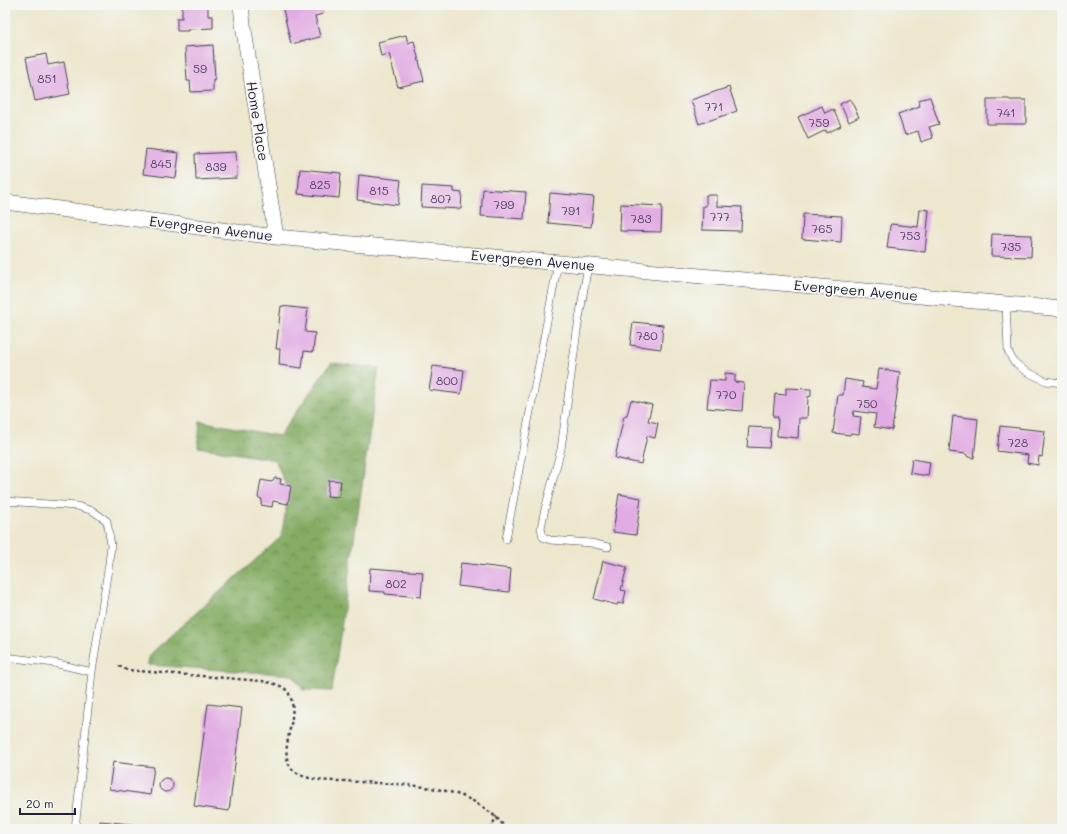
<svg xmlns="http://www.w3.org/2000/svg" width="1067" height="834" font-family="Mali,sans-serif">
<defs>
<pattern id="forest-crowns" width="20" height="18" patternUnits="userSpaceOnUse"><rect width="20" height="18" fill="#84ac64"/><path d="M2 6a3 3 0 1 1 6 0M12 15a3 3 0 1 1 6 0" fill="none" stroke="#6c8c54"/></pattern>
</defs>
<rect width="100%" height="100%" fill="#f6f6f2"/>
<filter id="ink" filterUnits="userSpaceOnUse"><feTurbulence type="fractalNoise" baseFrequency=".025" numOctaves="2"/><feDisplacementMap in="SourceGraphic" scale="8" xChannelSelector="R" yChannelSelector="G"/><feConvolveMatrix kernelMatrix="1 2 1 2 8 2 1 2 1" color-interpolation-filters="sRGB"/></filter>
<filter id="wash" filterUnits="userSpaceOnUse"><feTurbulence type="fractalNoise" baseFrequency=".012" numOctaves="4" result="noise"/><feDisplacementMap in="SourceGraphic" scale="16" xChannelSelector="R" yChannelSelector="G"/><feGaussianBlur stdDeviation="0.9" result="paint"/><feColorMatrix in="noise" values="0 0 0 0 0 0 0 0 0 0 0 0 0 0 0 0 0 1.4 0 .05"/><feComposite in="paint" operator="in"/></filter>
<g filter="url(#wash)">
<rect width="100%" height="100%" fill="#ede7ce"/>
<path fill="url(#forest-crowns)" stroke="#536750" d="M331,363l48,5 -47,323 -29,-1 -10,-15 -145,-10 1,-10 132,-118 8,-45 -14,-32 -77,-13 2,-26 79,15z"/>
<g id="blocks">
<path fill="#e1abe3" d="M182,5h26v11h5v12l-25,1v2h-11v-13h5z
M282,5h39l2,9 -8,2 5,21 -29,7z
M406,35l2,8 6,-2 10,40 -26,6 -9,-33 -8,2 -3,-14z
M213,45l2,34h-2v12l-22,1 -1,-11h-3l-2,-34z
M46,54l2,11 16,-3 6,32 -35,7 -9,-43z
M729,87l8,24 -38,13 -8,-24z
M930,97l9,27 -10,3 4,11 -12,4 -3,-11 -13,4 -7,-21 22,-8 -2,-6z
M850,99l9,18 -10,5 -9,-18z
M987,99h22l1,1h16v24h-39z
M822,106l3,7 8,-4 8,17 -14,7 -1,-3 -18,9 -10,-22z
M146,149l33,4 -3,25 -33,-4z
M236,152l1,26 -41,2 -1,-26z
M300,169l41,4 -2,25 -41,-4z
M359,175l42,5 -3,25 -41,-5z
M422,186l32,2v4l8,1 -1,16 -40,-2z
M483,189l43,3 -2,27 -43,-3z
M550,193l44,4 -3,30 -43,-4z
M706,195h11v11l25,1 -1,24 -39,-1 1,-24h3z
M621,204l41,2 -1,26 -41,-1z
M920,209l9,1 -4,42 -38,-4 3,-22 1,-2 27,3z
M803,214l39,2 -1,26 -39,-3z
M992,234l40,1 -1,22 -40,-1z
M281,306l27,3 -3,23 10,1 -2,19 -9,-1 -2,17 -23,-3 1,-16h-4z
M633,322l30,3 -2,24 -31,-4z
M433,366l31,4 -3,24 -32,-4z
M879,369l21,3 -8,58 -18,-3 2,-13 -22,-3 -1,5 8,1 -2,17 -8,-1 -1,2 -17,-2 5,-38h5l2,-16 18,3 -1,5 14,2z
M725,373l10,1v8l9,1 -2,28 -35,-3 3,-28 15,1z
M786,388l25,1v7l-3,1 -1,21h-8l-1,20 -21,-2 1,-19 -5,-1 2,-22 11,1z
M631,400l21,5 -4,16 10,2 -3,15 -8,-2 -6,28 -26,-6 9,-42 3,-1z
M953,416l25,3 -4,39 -6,-1 -2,-3 -17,-2z
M1000,426l45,5 -3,26 -3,-1 -1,9 -11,-2 1,-8 -31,-4z
M749,427l22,1 -2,20 -22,-1z
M912,459l18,3 -2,14 -18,-3z
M275,478l6,1 -1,5 11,2 -3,18 -15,-3 -1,6 -11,-2 1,-6 -4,-1 3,-18 11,2z
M329,480l12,1 -2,16 -12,-1z
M619,494l22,4 -5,37 -23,-3z
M603,561l24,6 -6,23 5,1 -3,13 -5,-1 -1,2 -23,-6z
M461,563l50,6 -2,23 -51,-6z
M370,568l53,4 -2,25 -36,-3v-2l-16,-1z
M208,704l34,4 -13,103 -35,-5z
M113,762l41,5 -4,28 -41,-6z
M159 785a7 7 0 1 1 14 0a7 7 0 1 1-14 0Z
M100,821l60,6v2h-60z"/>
</g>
</g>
<g filter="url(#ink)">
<use href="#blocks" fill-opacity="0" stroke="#404051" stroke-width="1"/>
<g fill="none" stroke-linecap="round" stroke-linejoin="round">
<defs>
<path id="service" d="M588,265l-11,66 -16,118 -17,64 -3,15 2,9 7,3 41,3 17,4
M1006,304l2,47 5,10 12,10 21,10 16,2
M5,501l72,5 16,5 14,10 4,24 -2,18 -17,109
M506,539l52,-276
M5,657l49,6 38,9 -17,157"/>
<path id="minor" d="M241,5l2,19 33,213
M5,202l271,35 786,72"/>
</defs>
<use href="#service" stroke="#404051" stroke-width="8"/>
<use href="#minor" stroke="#404051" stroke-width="16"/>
<path stroke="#404051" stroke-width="2.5" stroke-dasharray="3 3" stroke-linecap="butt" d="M119,666l8,4 135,11c8,2 20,3 25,10 2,1 2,4 3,5 12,26 -24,69 16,81 12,4 26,4 39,4 38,3 93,2 126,19 5,2 9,6 13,8 9,6 16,12 22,21
M492,829l1,-5 3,-8"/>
<use href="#service" stroke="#fff" stroke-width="7"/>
<use href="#minor" stroke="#fff" stroke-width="15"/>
</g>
</g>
<g text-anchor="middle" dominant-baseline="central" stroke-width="3.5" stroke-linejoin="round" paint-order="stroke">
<g font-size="12" fill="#524465">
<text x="200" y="68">59</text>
<text x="47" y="78">851</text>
<text x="714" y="106">771</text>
<text x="1006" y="112">741</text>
<text x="819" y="122">759</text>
<text x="161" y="163">845</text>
<text x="216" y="166">839</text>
<text x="320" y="184">825</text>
<text x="379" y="190">815</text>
<text x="441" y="198">807</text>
<text x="504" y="204">799</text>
<text x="571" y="210">791</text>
<text x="720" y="216">777</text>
<text x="641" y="218">783</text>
<text x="822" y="228">765</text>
<text x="910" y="235">753</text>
<text x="1011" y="246">735</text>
<text x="647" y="335">780</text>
<text x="447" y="380">800</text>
<text x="726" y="394">770</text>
<text x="867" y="403">750</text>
<text x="1018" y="442">728</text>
<text x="396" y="583">802</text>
</g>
<g font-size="14" fill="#22223b" stroke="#f6f6f2">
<text transform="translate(258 121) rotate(81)">Home Place</text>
<text transform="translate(211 228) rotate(7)">Evergreen Avenue</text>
<text transform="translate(533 260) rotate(5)">Evergreen Avenue</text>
<text transform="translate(856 290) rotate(5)">Evergreen Avenue</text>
</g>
</g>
<rect width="1067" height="834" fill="none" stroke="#f6f6f2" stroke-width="20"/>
<path d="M20 808v6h55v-6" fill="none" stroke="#22223b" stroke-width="2"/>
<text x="26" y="808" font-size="12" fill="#22223b" stroke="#f6f6f2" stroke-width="3" paint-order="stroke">20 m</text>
</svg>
